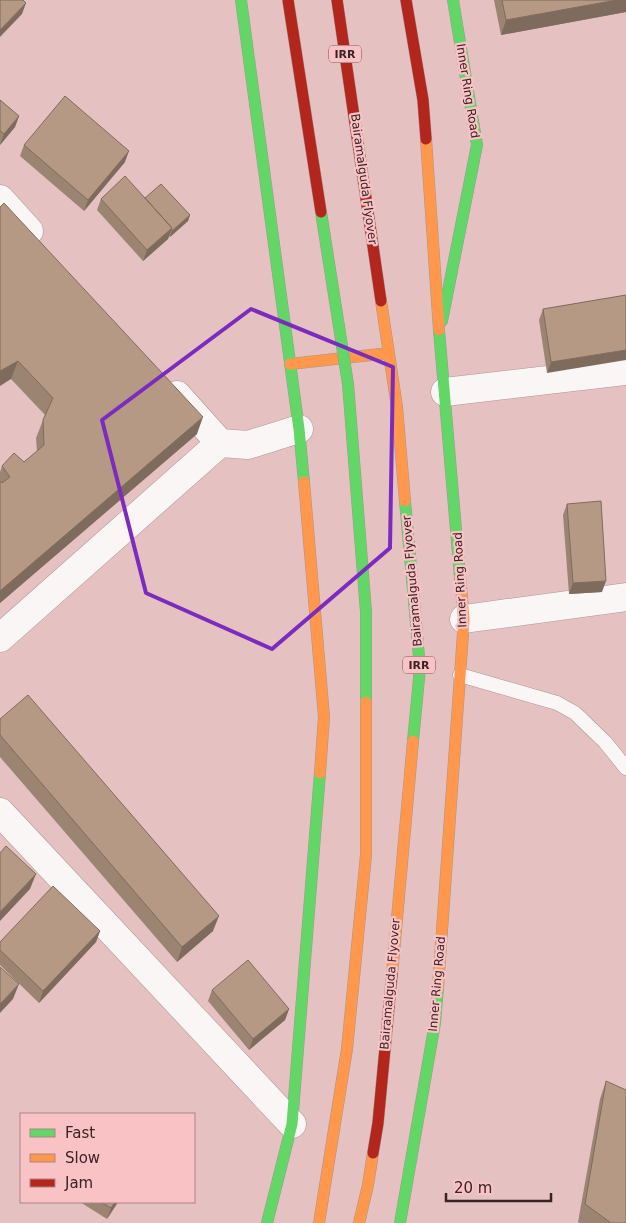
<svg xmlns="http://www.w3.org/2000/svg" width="626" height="1223" font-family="'DejaVu Sans',sans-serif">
<rect width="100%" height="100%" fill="#e5c1c2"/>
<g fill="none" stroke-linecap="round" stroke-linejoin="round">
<defs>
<path id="lane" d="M460,675l97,28 18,10 30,29 21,26"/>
<path id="street" d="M0,199l29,32
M445,392l181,-21
M220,443l28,2 51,-16
M464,619l162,-22
M0,638l220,-195 -43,-48
M0,812l292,312"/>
<path id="fast" d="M241,0l58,429 5,53
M442,321l35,-176 -24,-145
M439,330l21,247
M405,501l15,167 -7,73
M267,1223l25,-99 28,-351
M400,1223l35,-200 3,-36"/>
<path id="slow" d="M426,139l13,191
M381,301l16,106 8,94
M290,364l99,-11
M304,482l20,235 -4,56
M392,974l21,-233
M438,987l26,-368 -4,-42
M319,1223l28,-174 19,-194
M359,1223l9,-38 5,-32"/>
<path id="jam" d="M337,0l44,301
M406,0l17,100 3,39
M373,1153l5,-30 14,-149"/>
</defs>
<use href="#lane" stroke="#af9394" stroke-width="15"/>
<use href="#street" stroke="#af9394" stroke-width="29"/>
<use href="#fast" stroke="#a3978e" stroke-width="12"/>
<use href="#slow" stroke="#a3978e" stroke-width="12"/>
<use href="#jam" stroke="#a3978e" stroke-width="12"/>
<use href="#lane" stroke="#fbf6f6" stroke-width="14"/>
<use href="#street" stroke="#fbf6f6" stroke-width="28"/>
<use href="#fast" stroke="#63d668" stroke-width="11"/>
<use href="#slow" stroke="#ff974d" stroke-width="11"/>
<use href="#jam" stroke="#b3261e" stroke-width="11"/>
<defs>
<path id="fast-bridge" d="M321,212l27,172 18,228v90"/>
<path id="slow-bridge" d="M366,702v153"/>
<path id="jam-bridge" d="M288,0l33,212"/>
</defs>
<use href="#fast-bridge" stroke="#a3978e" stroke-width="12" stroke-linecap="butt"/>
<use href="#slow-bridge" stroke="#a3978e" stroke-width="12" stroke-linecap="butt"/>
<use href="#jam-bridge" stroke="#a3978e" stroke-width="12" stroke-linecap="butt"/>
<use href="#fast-bridge" stroke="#63d668" stroke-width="11"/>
<use href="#slow-bridge" stroke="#ff974d" stroke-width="11"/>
<use href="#jam-bridge" stroke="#b3261e" stroke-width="11"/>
</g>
<path fill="#9c8472" d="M494,0h132v12l-125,23z
M0,100l19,16 -4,11 -15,18z
M24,145l101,17 -41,49 -64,-55z
M145,198l45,17 -2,6 -18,16 -1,-1 -1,3 -25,22 -46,-51 4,-11z
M0,207l197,227 -197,169v-131l2,-6 22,-4 13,-10 -1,-14 9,-23 -34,-36z
M626,295l-79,78 -8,-53 4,-11z
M567,504l35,88 -33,2 -6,-79z
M0,719l213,212 -36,31 -177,-205z
M100,931l-4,11 -57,61 -39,-38v-23z
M212,990l77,19 -4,11 -36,30 -41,-49z
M606,1081l20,142h-46l-2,-1 22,-123z
M80,1202h38l-11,17z"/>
<path fill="#7f6b5d" d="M617,0h9v12l-125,23 5,-15z
M26,3l-4,11 -22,23v-7z
M19,116l-4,11 -15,18 4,-11z
M129,151l-4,11 -41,49 4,-11z
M190,215l-2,6 -18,16 2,-6z
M172,228l-4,11 -25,22 4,-11z
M626,350v10l-79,13 4,-11z
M18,361l-7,18 -11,7v-15z
M203,417l-6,17 -197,169v-12z
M606,581l-4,11 -33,2 4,-11z
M36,874l-6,15 -30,32v-9z
M219,916l-6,15 -36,31 5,-15z
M100,931l-4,11 -57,61 4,-12z
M19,984l-6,15 -13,14v-9z
M289,1009l-4,11 -36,30 4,-11z
M115,1202h3l-11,17 4,-11z"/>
<path fill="#b59985" stroke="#7f6b5d" d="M0,0h23l3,3 -26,27z
M502,0h115l-111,20z
M65,96l64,55 -41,49 -64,-55z
M0,100l19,16 -15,18 -4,-3z
M125,176l47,52 -25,22 -46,-51z
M161,184l29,31 -18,16 -1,-1 1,-2 -27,-30z
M4,203l199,214 -203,174v-110l2,2 8,-6 -8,-11 12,-13 10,9 20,-17 -1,-25 10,-22 -35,-37 -18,10v-164z
M626,295v55l-75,12 -8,-53z
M601,501l5,80 -33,2 -6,-79z
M28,695l191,221 -37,31 -182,-212v-16z
M6,846l30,28 -36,38v-59z
M53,886l47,45 -57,60 -43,-41v-8z
M248,960l41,49 -36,30 -41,-49z
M0,967l19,17 -19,20z
M606,1081l20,9v133h-15l-26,-19z
M101,1202h14l-4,6z"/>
<path fill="none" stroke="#7b2cbf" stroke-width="4" stroke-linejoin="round" d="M251,309l142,58 -3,181 -118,101 -126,-56 -44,-173z"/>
<g text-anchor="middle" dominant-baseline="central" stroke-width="4.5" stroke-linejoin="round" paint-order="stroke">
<g fill="#f9c3c5" stroke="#745254" stroke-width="1">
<rect x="329" y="45.5" width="32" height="17" rx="4"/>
<rect x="403" y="656.5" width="32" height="17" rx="4"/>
</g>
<g font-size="11" font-weight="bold" fill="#3b2224">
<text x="345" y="54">IRR</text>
<text x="419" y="665">IRR</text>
</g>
<g font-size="12" fill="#3b2224" stroke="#f9c3c5">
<text transform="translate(468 91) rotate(81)">Inner Ring Road</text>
<text transform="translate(364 179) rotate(82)">Bairamalguda Flyover</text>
<text transform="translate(460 580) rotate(-93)">Inner Ring Road</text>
<text transform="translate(412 581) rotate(-95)">Bairamalguda Flyover</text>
<text transform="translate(390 984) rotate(-85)">Bairamalguda Flyover</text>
<text transform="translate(437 984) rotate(-85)">Inner Ring Road</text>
</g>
</g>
<rect x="20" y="1113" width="175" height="90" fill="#f9c3c5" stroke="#ad8385"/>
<rect x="30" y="1129" width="25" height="8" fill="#63d668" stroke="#ad8385"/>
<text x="65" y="1138" font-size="15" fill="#3b2224">Fast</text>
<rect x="30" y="1154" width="25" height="8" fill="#ff974d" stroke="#ad8385"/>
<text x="65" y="1163" font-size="15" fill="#3b2224">Slow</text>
<rect x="30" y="1179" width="25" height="8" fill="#b3261e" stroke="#ad8385"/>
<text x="65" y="1188" font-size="15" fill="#3b2224">Jam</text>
<path d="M446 1193v8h105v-8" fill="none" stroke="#3b2224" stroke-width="2.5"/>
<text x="454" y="1193" font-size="15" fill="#3b2224" stroke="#f9c3c5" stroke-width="4" paint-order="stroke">20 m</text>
</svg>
